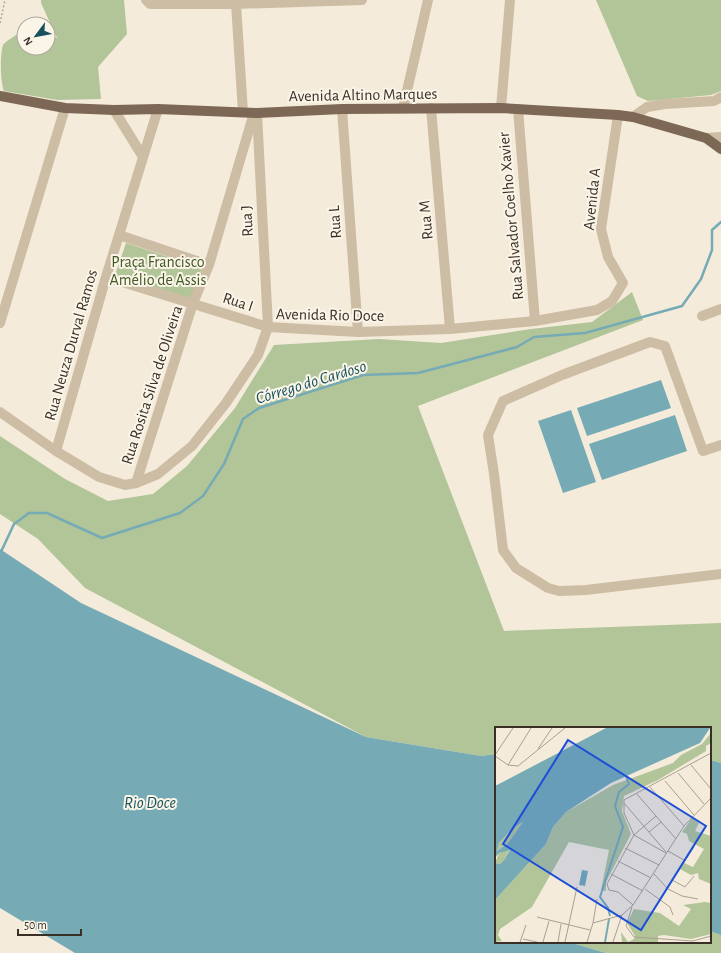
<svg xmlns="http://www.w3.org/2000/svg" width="721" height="953" font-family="'Alegreya Sans',sans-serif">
<rect width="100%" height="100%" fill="#f5ebda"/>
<path fill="#b1c599" d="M41,0h83l3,34 -29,33 3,32 -44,1 -53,-9c-4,-10 -4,-37 -1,-46 4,-5 11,-8 16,-12l5,1v14h24v-11l9,1 -16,-35z
M596,0h125v91l-10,4 -63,6 -11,-5z
M126,243l76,25 -11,32 -76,-25z
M632,292l11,28 -225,86 86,225 217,-8v140l-11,-3v-32h-214v26l-15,2 -115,-19 -281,-149 -47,-49 -38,-25v-78l65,43 43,22 45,-7 34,-28 48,-58 39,-63 105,-6 62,4 90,-14 61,-7z
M710,931l11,4v18h-115l-37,-11h141z"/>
<path fill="#76abb5" d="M661,380l10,28 -84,28 -10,-28z
M571,410l25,72 -33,11 -25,-72z
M675,415l12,36 -85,29 -13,-36z
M0,549l81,54 285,134 115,19 15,-2v188h73l37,11h-531l-75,-45z
M710,760l11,3v172l-11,-4z"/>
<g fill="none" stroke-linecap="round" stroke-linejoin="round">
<path stroke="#76abb5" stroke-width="2.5" d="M0,554l14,-30 15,-11h18l55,25 78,-25 23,-17 21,-32 19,-45 16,-11 104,-33 55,-2 99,-26 17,-10 51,-4 97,-27 19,-27 11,-29v-20l9,-8"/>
<path stroke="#baa78f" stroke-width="1.5" stroke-dasharray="2 2" stroke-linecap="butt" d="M0,23l5,-23"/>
<path stroke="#cebda5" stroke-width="10" d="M146,0l4,4h86l126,-4
M236,4l7,108
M403,108l25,-108
M431,108l19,221
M501,108l9,-108
M342,109l16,223
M518,109l17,212
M114,110l29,47
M633,117l14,-10 18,-3 49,-3 7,-4
M706,138l15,-1
M119,235l90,30
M106,277l162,50 90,5 92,-3 85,-8 62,-11 15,-9 11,-18 -15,-26 -7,-28 17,-114
M702,316l19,-7
M0,323l65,-215
M0,412l56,39 43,26 26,8 11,-2 22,-9 34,-28 34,-43 32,-48 10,-28 -11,-214
M721,445l-18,6 -38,-105 -15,-4 -88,33 -59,26 -15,34 6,39 9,76 13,18 32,20 11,3 27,-1 135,-16
M56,451l50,-174 52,-168
M136,483l57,-180 16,-38 45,-152"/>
<path stroke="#7d6856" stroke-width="10" d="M0,96l65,12 49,2 44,-1 99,4 85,-4 159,-1 117,7 15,2 73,21 15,11"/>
</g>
<g text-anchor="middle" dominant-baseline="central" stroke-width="4" stroke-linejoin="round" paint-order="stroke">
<g font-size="16" fill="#392f27" stroke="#fbf5e8">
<text transform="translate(363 95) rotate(-1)">Avenida Altino Marques</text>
<text transform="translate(592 199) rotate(-84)">Avenida A</text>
<text transform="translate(511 216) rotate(-95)">Rua Salvador Coelho Xavier</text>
<text transform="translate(426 220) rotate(-95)">Rua M</text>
<text transform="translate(247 221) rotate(-93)">Rua J</text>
<text transform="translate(335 222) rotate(-94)">Rua L</text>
<text transform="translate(238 302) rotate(18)">Rua I</text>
<text transform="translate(330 315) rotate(1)">Avenida Rio Doce</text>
<text transform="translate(71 345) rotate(-74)">Rua Neuza Durval Ramos</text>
<text transform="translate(152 385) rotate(-72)">Rua Rosita Silva de Oliveira</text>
</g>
<g font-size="16" fill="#425a28" stroke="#fbf5e8">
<text x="158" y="262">Praça Francisco<tspan x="158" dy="18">Amélio de Assis</tspan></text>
</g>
<g font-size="17" font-style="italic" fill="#18525f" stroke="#fbf5e8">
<text transform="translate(311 382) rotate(-17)">Córrego do Cardoso</text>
<text x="150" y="802">Rio Doce</text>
</g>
</g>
<g transform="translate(495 727)">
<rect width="216" height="216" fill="#f5ebda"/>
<path d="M216,6v10l-5,3v5l-48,29 -34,16 -2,15 9,23 -25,48v9l-5,-1 8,-40 -40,-8 -37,65 -32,22 -2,6 4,6 -7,1v-42l51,-56 7,-17 13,-15 47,-27 60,-22 8,-8 21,-11zM197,91l7,5 -4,8 16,5v48l-12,-5 -1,-6 -7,2 -11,-6 4,-6 9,4 11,-18 -15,-8 -2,-7 -5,-2zM28,95l-16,22 -10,7 2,-8 14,-15zM15,122l-6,11 -4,4 -5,-1 4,-10zM210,175l6,1v31l-20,5 -27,-4 -6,1v6h-36l-1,-10 7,10 6,-3 1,-3 -8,-13 7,-14 26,4 19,13 12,-17 -8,-4z" fill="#b1c599"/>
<path d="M111,1h104l-10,15 -89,40 -45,29 -13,15 -7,17 -51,56v-37l5,1 4,-4 6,-10 -11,3 -4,5v-72zM28,95l-16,22 -10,7 2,-8 14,-15zM87,143l6,1 -3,15 -6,-1z" fill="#76abb5" fill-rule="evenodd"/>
<path fill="none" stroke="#76abb5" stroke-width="2" d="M115,189l-2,-8 -8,-11 23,-70 -8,-21 4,-14 10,-8 -3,-8M110,215l4,-23"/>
<path fill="none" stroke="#aaa092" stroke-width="1" d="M43,22l14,-21M0,28l18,-27M0,29l13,9 10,1 47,-38M13,38l23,-37M196,38l20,24M183,46l26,31M170,54l29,34M155,60l34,39M141,66l40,46M129,76l42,49M154,105l12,-10M199,120l-22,33 13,7 9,-11M130,121l34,17M173,124l16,9M171,126l-32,-18 -10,-22v-13l87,-47M123,134l33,17M116,147l32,17M159,147l14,15 14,7 16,3M150,162l25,18 3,8M138,178l-15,-13 -9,-2 -2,-6 27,-49 22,-19M137,180l-6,19 8,11 59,4 18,-5M42,190l53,13M98,196l4,-24M28,212l14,3M25,215l6,-17M48,215l6,-21M63,215l3,-18M70,215l12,-55M92,215l6,-19 29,-8 11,-10 51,-79 27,-28M118,215l9,-27"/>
<path fill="#1d4ed8" fill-opacity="0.15" stroke="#1d4ed8" stroke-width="2" d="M73,13l138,86 -65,104 -138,-86z"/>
<rect width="216" height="216" fill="none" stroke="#392f27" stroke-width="2"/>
</g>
<g transform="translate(36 36) rotate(238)"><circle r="19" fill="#fbf5e8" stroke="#ada69b"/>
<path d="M0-3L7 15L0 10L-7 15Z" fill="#18525f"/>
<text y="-6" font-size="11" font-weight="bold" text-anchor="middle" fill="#392f27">N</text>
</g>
<path d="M18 929v6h63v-6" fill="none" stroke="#392f27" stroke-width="2"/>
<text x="24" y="929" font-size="12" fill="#392f27" stroke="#fbf5e8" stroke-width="3" paint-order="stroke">50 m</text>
</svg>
